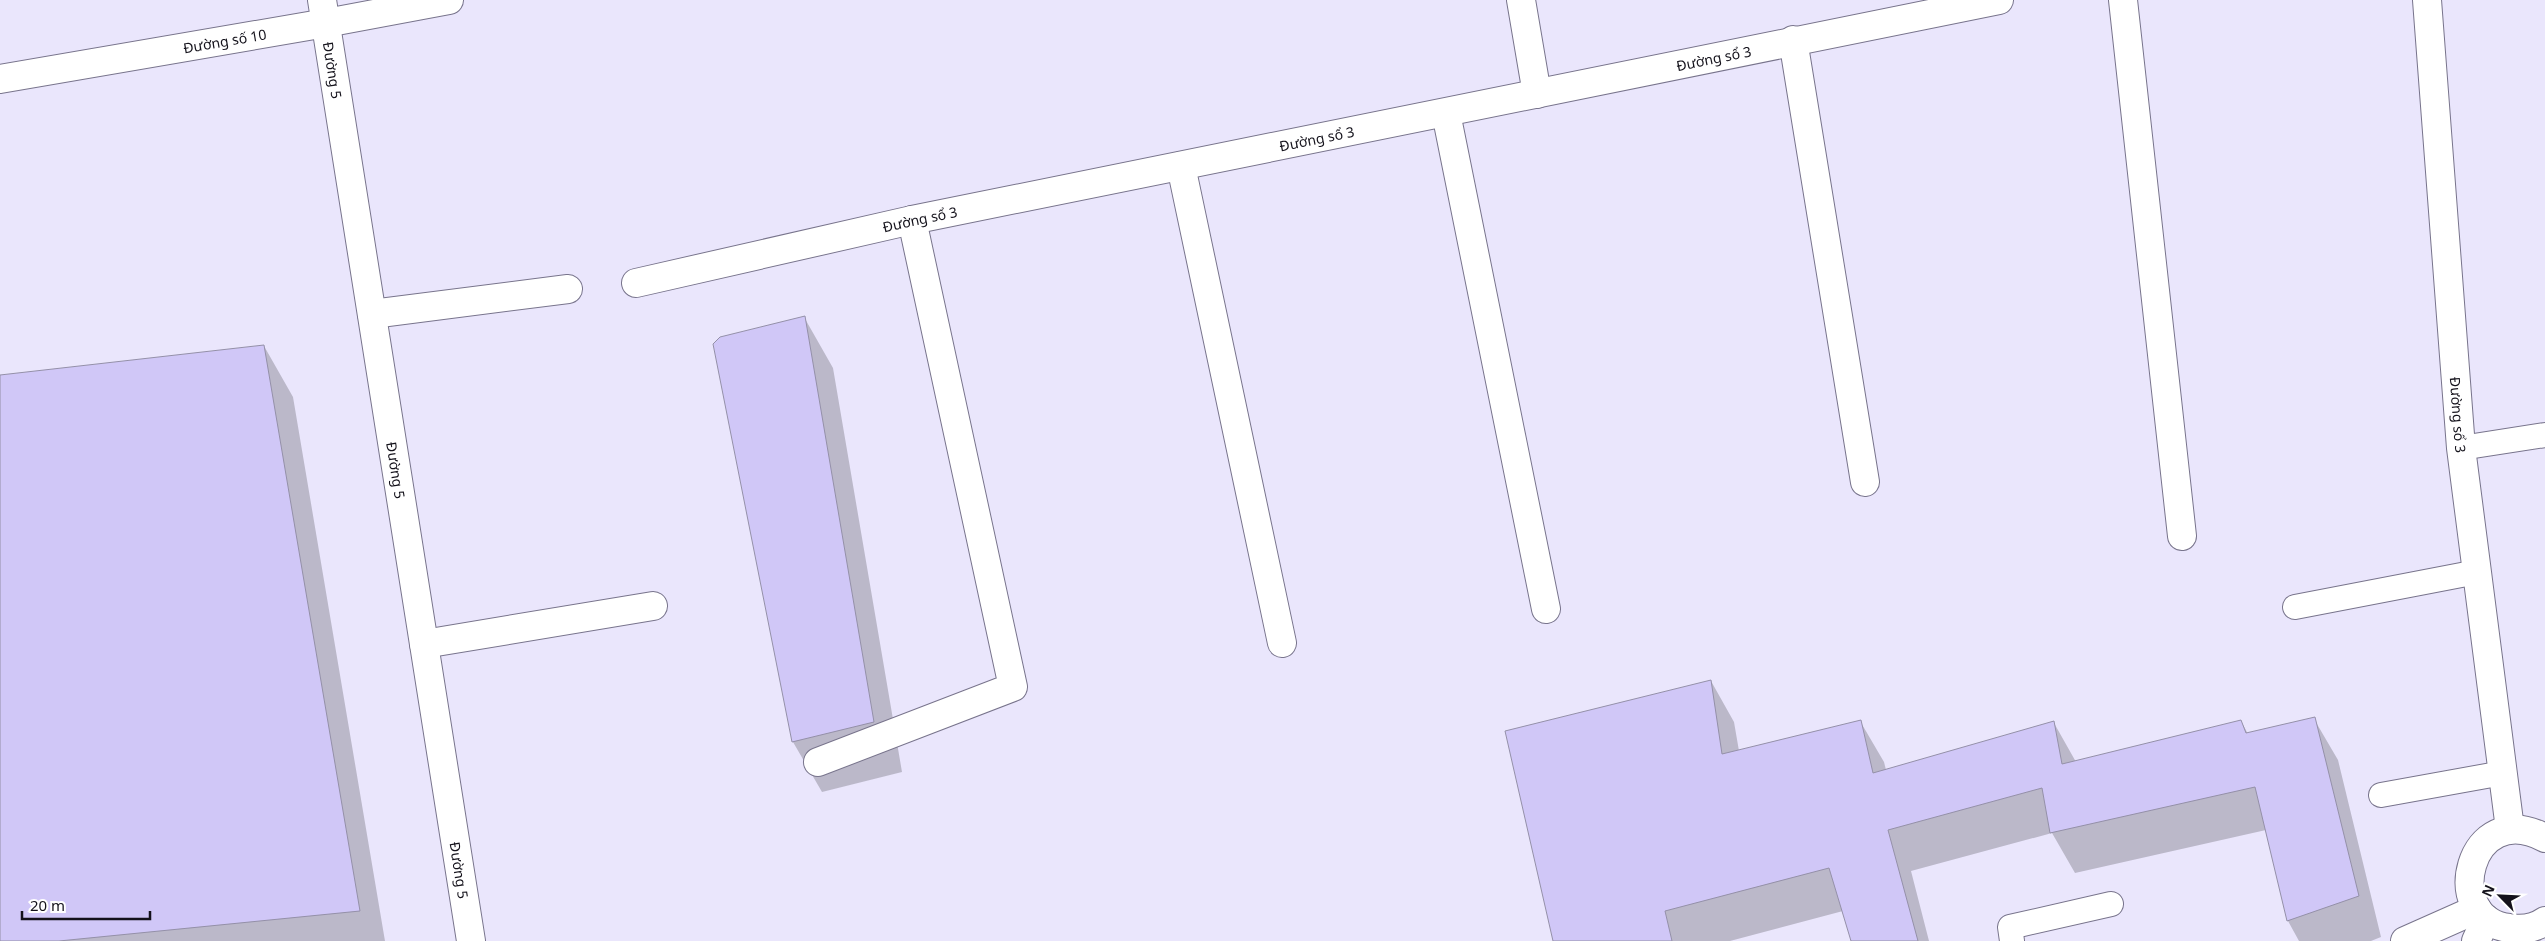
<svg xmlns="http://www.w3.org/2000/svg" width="2545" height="941" font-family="'Noto Sans',sans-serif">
<rect width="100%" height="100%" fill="#eae6fc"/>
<path fill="#0003" d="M804,317l29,51 69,404 -80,20 -29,-50z
M264,346l29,51 92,544h-385v-564z
M1711,681l23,41 5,29 121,-30 24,41 2,8 168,-47 22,39 165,-41 7,13 66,-15 24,41 43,177 -10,4h-72l-11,-20 -22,-91 -191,43 -23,-40 -141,38 18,70h-77l-9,-30 -113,30h-176z"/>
<path fill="#d0c7f7" stroke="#9490a8" d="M805,316l69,406 -82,20 -79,-398 7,-7z
M264,345l96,566 -301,30h-59v-566z
M1711,680l11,74 139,-34 12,53 181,-52 8,43 179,-44 5,13 69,-16 44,179 -72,25 -32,-134 -205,46 -8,-45 -154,42 30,111h-67l-22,-73 -164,43 7,30h-119l-48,-210z"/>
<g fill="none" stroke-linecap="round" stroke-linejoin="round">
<defs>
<path id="lane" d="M2461,448l84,-13
M2295,607l182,-35
M2381,795l122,-22
M2012,941l-2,-14 101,-23"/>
<g id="street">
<path id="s1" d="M322,0l149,941"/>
<path d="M1521,0l16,94"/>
<path d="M2123,0l59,536"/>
<path id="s2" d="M2427,0l34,448 49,381"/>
<path d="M1793,40l72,442"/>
<path id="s3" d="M0,79l326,-56 123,-23"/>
<path d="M1446,113l100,496"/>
<path d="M1181,166l101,477"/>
<path id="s4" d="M636,283l276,-63 1087,-220"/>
<path d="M372,314l196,-25"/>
<path d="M424,644l229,-38"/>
<path d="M818,762l195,-75 -101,-467"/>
<path d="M2545,838c-77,-41 -105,82 -36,90 13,2 25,1 36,-7"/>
<path d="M2405,941l72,-32"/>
<path d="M2476,941l10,-22"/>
</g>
</defs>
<use href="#lane" stroke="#78748c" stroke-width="26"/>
<use href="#street" stroke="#78748c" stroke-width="30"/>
<use href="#lane" stroke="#fff" stroke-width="24"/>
<use href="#street" stroke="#fff" stroke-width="28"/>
</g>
<g text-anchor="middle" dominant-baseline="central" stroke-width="4.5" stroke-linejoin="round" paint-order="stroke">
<g font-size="14" fill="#14121b" stroke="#fff">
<text stroke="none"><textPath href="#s3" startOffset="228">Đường số 10</textPath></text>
<text stroke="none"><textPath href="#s4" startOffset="1101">Đường sổ 3</textPath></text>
<text stroke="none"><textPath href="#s1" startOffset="71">Đường 5</textPath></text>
<text stroke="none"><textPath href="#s4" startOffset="696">Đường sổ 3</textPath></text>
<text stroke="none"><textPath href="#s4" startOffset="291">Đường sổ 3</textPath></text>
<text stroke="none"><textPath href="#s2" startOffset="416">Đường sổ 3</textPath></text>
<text stroke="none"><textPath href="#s1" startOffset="476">Đường 5</textPath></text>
<text stroke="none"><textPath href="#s1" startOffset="881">Đường 5</textPath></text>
</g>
</g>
<g transform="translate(2500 896) rotate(294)" stroke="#ffffff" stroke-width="4" paint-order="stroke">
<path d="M0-4L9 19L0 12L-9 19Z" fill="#14121b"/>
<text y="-8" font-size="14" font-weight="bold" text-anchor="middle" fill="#14121b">N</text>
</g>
<path d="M22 911v8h128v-8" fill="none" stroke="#14121b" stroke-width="2.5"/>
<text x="30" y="911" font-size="15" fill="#14121b" stroke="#ffffff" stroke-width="4" paint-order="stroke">20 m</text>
</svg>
